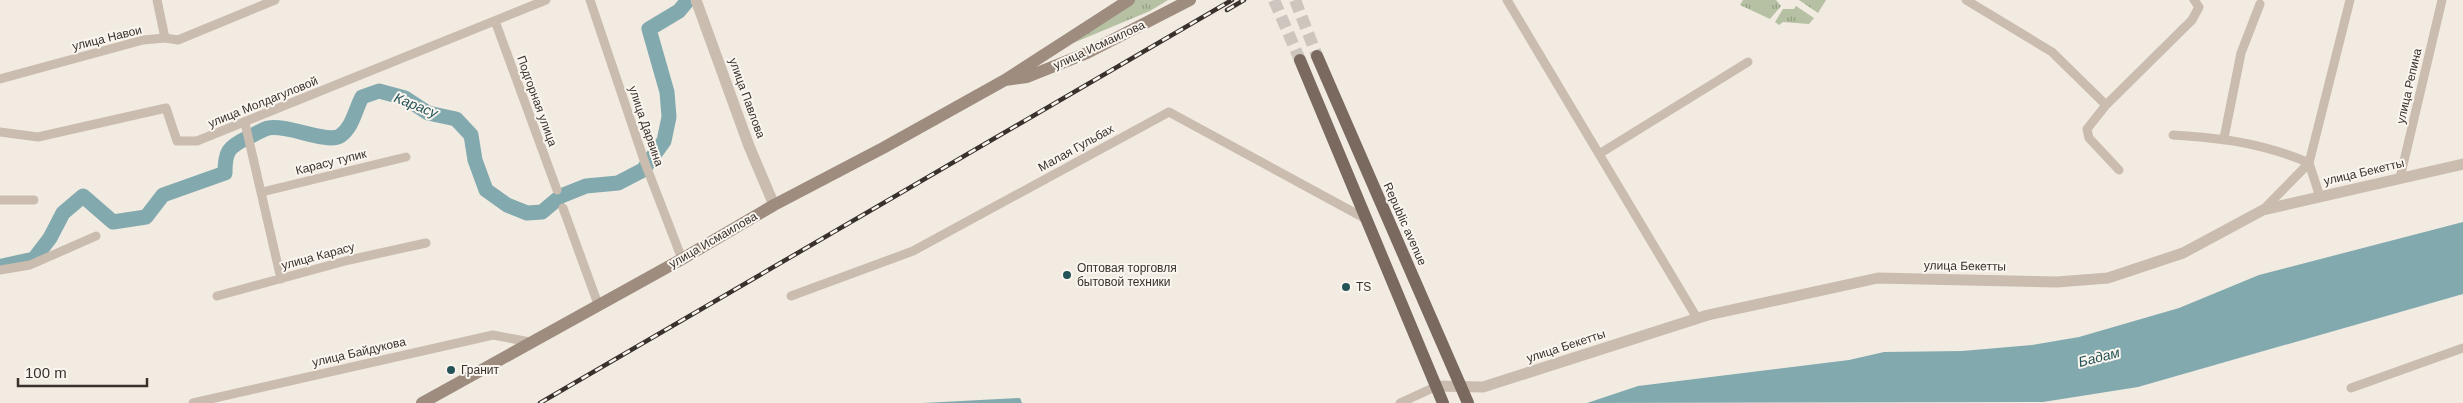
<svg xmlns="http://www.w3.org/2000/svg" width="2463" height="403" font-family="Arial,sans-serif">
<defs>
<pattern id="grass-tufts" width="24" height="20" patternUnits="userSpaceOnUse" patternTransform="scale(1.25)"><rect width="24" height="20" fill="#b5c1a2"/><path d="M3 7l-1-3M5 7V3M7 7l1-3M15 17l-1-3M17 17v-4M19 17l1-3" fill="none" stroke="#949d84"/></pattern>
</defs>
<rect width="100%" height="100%" fill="#f2ebe2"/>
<path fill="url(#grass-tufts)" d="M1134,0h34l-18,11 -108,45z
M1743,0h33l5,6 -11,13 -30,-14z
M1799,0h27l-8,13z
M1796,6l18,12 -5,6 -26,-2 -4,3 -4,-3 8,-13h11z"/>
<path fill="#82aaae" d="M2463,222v72l-325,93 -95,15 -456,1 51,-17 211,-26 35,-8 78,-1 70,-6 47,-8 100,-29 80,-33z
M1020,398l2,5h-99z"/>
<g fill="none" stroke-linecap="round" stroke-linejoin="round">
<path stroke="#82aaae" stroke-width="15" d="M2,266l32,-7 16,-21 13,-25 20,-17 30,26 33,-5 17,-22 62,-22c0,-21 3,-26 22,-35 7,-3 14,-8 21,-10 20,-4 58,16 72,8 13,-9 15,-26 22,-39l17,-6 26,7 23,15 28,6 15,16 4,25 11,30 21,15 20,8 15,-1 19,-16 25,-10 32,-3 25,-13 21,-29 5,-24 -2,-25 -18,-63 30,-18 9,-11"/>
<path stroke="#cdc6be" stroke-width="12" stroke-dasharray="12 6" stroke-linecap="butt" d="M1274,0l26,60
M1295,0l22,56"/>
<path stroke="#cabcae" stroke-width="9" d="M157,0l8,38
M590,0l55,163 37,96
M1507,0l190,318
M1966,0l86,52 54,53
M495,21l62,169
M0,79l143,-39 22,-2 13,2 97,-40
M245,123l36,156
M0,132l38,5 128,-29 11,33h20l349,-141
M2173,135c49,3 90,8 136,28l11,34
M2224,138l17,-85 19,-49
M1599,154l149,-92
M2119,170l-30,-32 -2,-9 19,-24 86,-85 7,-13 -5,-7
M2400,178l42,-178
M262,192l144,-35
M0,200h34
M563,208l35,96
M2263,210l46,-47 41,-163
M0,270l30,-5 66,-29
M217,296l132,-36 77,-17
M791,296l122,-45 256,-139 197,107
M2351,388l112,-40
M193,403l300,-68 37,7
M1400,403l37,-17"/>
<path stroke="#cabcae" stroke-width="11" d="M696,0l53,146 25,59
M1437,386l46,1 225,-72 170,-37 179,4 51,-4 75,-25 80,-43 200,-46"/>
<path stroke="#9e8c7f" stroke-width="12" d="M1005,80l22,-3 60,-24 103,-53
M422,403l260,-144 92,-54 109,-57 122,-68 124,-80"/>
<path stroke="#7a695e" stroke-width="12" d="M1317,56l151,347
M1300,60l143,343"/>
<defs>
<path id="rail" d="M1227,10l17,-10
M540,403l692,-403"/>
</defs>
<use href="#rail" stroke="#39312c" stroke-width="4.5"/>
<use href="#rail" stroke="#faf5ee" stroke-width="2.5" stroke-dasharray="8" stroke-linecap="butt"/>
</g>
<g fill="#245358" stroke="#faf5ee" stroke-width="2">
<circle cx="1067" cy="275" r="5"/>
<circle cx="1346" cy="287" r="5"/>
<circle cx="451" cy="370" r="5"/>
</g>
<g text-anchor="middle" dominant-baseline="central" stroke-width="4" stroke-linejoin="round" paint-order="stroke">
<g font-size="12" fill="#39312c" stroke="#faf5ee">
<text transform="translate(107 38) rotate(-14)">улица Навои</text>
<text transform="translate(1099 45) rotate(-25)">улица Исмаилова</text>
<text transform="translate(2409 86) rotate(-77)">улица Репина</text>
<text transform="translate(747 98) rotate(70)">улица Павлова</text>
<text transform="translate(537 101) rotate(70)">Подгорная улица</text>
<text transform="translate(263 102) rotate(-22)">улица Молдагуловой</text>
<text transform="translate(646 126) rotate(71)">улица Дарвина</text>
<text transform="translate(1076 148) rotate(-29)">Малая Гульбах</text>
<text transform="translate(331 162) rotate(-14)">Карасу тупик</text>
<text transform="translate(2364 172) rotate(-13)">улица Бекетты</text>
<text transform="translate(1405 224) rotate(66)">Republic avenue</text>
<text transform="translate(713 240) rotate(-30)">улица Исмаилова</text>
<text transform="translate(318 256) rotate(-15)">улица Карасу</text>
<text transform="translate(1965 266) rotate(1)">улица Бекетты</text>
<text transform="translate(1566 346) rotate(-18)">улица Бекетты</text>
<text transform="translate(359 352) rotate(-13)">улица Байдукова</text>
</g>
<g font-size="12" fill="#39312c" stroke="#faf5ee" text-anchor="start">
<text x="1077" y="268">Оптовая торговля<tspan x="1077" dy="14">бытовой техники</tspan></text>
<text x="1356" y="287">TS</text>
<text x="461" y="370">Гранит</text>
</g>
<g font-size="14" font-style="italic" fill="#245358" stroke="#faf5ee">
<text transform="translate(416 105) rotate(22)">Карасу</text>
<text transform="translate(2099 357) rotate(-14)">Бадам</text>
</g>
</g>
<path d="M18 378v8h129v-8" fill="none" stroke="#39312c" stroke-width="2.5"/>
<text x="25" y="378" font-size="15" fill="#39312c" stroke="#faf5ee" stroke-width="4" paint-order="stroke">100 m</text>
</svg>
